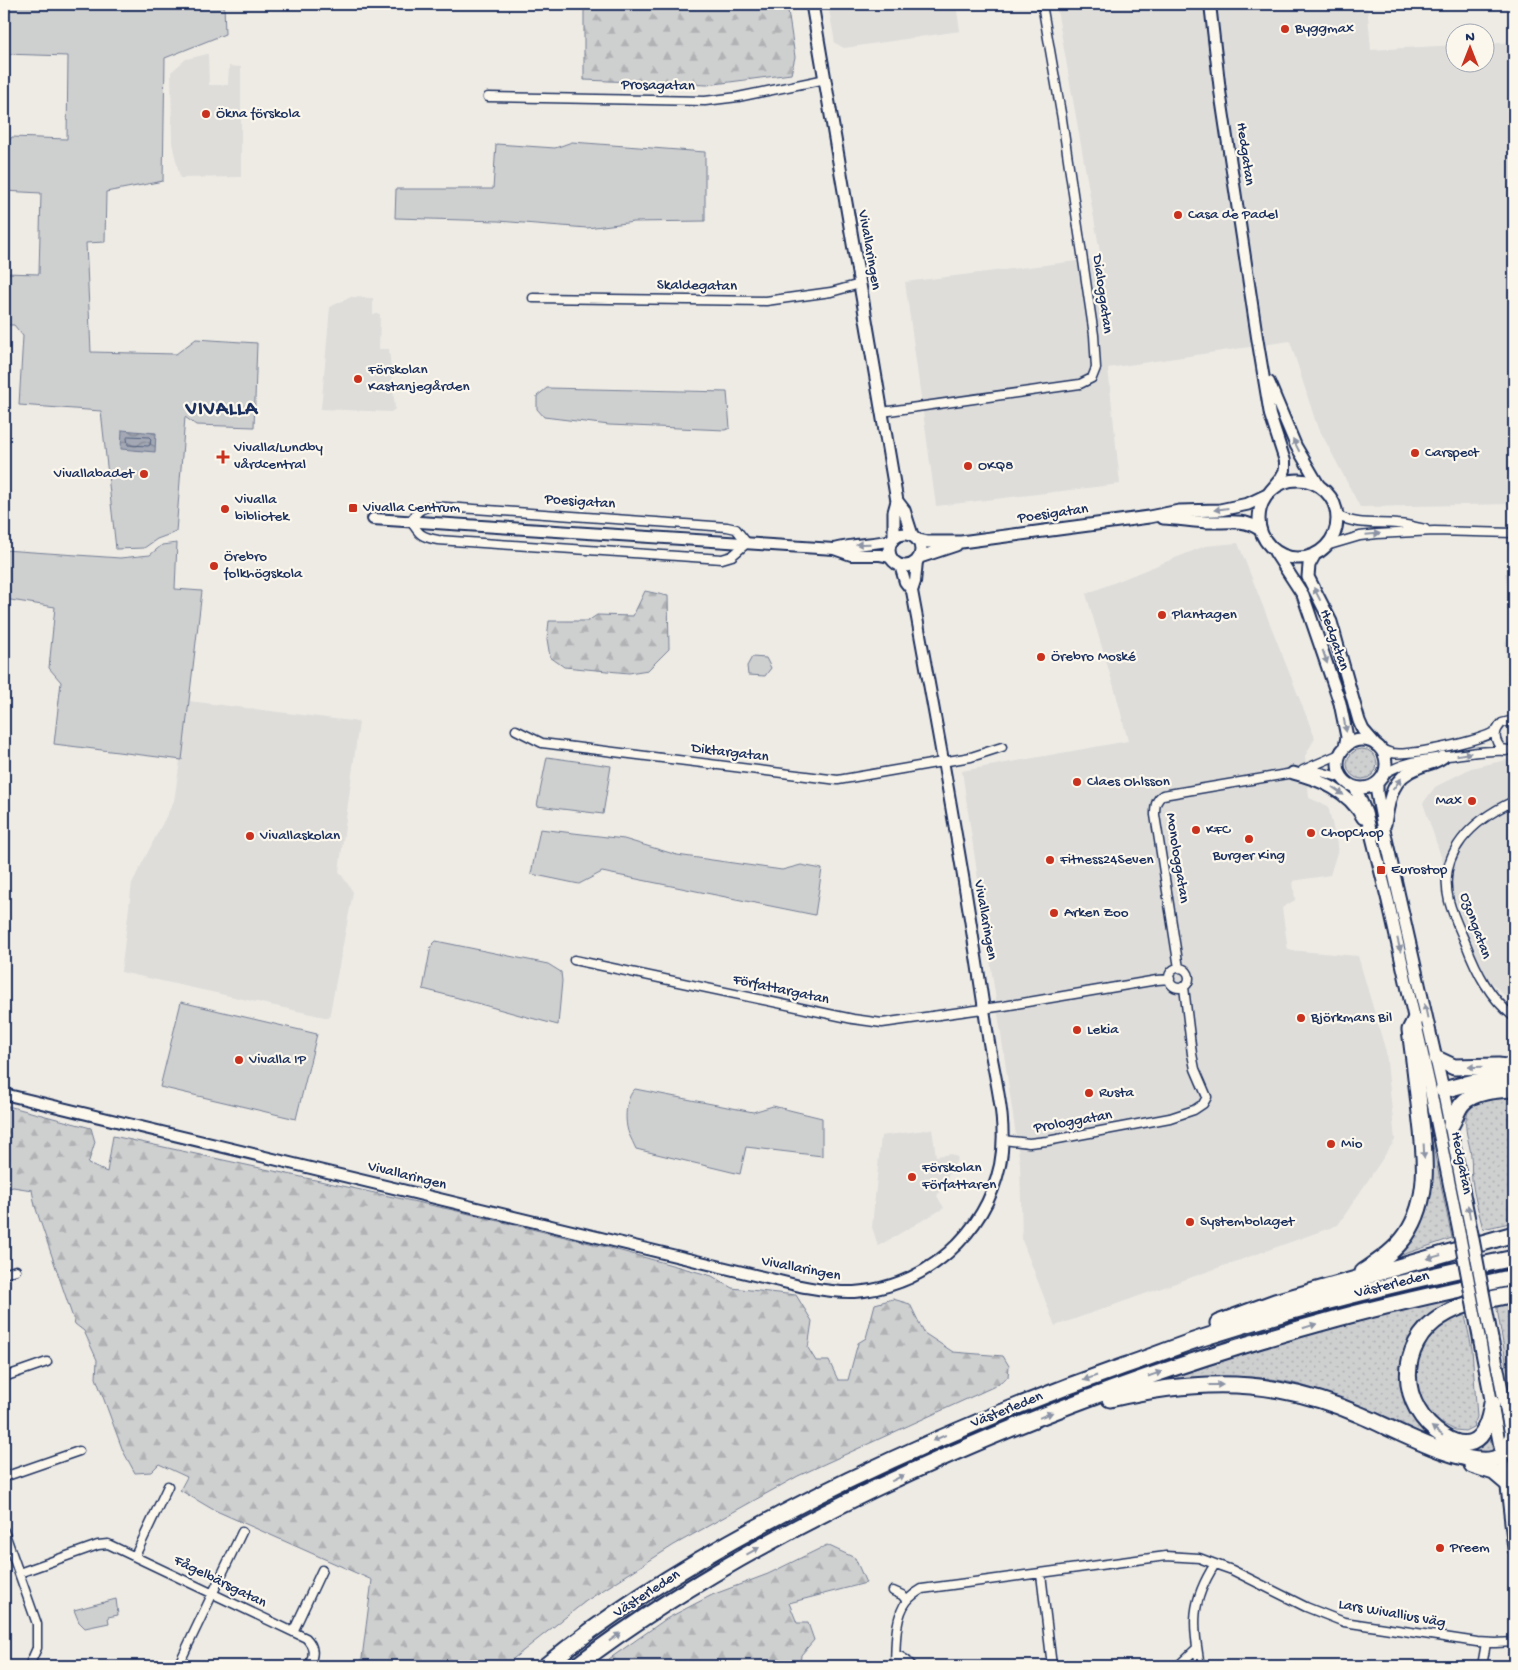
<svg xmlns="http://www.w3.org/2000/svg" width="1518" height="1670" font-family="'Gochi Hand',sans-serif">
<defs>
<pattern id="grass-dots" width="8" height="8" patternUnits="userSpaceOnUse" patternTransform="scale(1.25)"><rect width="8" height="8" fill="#cecfcf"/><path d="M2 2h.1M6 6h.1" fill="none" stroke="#b0b2b4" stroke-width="1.8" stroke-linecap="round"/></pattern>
<pattern id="forest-firs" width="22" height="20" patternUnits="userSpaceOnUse" patternTransform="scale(1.25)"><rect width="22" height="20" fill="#cecfcf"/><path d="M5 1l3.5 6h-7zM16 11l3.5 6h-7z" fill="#b0b2b4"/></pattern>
<pattern id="water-waves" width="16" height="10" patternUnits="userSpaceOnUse" patternTransform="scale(1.25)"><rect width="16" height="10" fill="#a3a8b4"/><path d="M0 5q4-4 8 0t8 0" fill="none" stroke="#848996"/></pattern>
</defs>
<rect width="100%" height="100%" fill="#eeebe4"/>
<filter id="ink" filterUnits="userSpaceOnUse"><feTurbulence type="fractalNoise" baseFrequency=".02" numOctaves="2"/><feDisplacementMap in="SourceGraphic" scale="10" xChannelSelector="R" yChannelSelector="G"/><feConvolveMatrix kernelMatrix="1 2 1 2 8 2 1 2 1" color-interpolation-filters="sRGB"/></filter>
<g filter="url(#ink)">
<path fill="#deddda" d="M828,4h128l4,27 -116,17 -9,-5z
M1056,4h311l4,46 84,-5 1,17h30v-18l28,-2v462l-154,3 -44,-84 -26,-82 -182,27 12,116 -184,22 -31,-224 196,-24z
M208,54l1,31h19l1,-19 12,1v110l-61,1 -8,-35 -1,-71 15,-13z
M351,297l22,1v16h7l-1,35h10l6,60 -4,3 -70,-3 9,-102z
M1238,543l77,195 -10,18 4,42 19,8 10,43 -8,26 -37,6 2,19 -13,8 6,42 70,6 28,96 9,88 -57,85 -283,101 -33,-86 -2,-77 -58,-392 166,-30 -12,-47 -30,-100 119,-48z
M1505,573h9v55z
M1514,631v374l-29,-29 -24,-60 -38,-113 12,-16 36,-19 40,-9 -6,-117z
M189,701l170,21 -20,149 14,21 -24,126 -208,-46 11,-89 42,-82z
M932,1129l4,27 16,-2 6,4 -21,38 7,12 -66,38 -6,-19 9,-91z"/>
<path fill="url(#grass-dots)" stroke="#747f96" d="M1347 764a15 15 0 1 1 30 0a15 15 0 1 1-30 0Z
M1420,1083l32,155 -62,21 27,-36z
M1509,1097l5,1v124l-31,7c-4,-16 -9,-33 -11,-49 -1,-8 0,-16 -1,-24 -1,-15 -12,-36 1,-49 9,-9 25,-9 37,-10z
M1454,1297l-29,21 -9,10 -9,12 -4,13 -3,14 3,21 38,53 48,-7 4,17c-38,6 -70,-19 -103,-33 -30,-13 -61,-25 -93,-34 -43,-11 -88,-8 -132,-4l128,-42z
M1514,1299v108l-18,-104z
M1464,1311l8,38 5,68 -4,10 -8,4 -10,-1 -16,-8 -13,-14 -6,-10 -5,-24 5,-26 20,-24z"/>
<path fill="url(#forest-firs)" stroke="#747f96" d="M587,4h200l8,53 -4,17 -84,11 -123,-5v-70z
M645,591l23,5 1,53 -21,21 -19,3 -65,-6 -14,-10 -3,-18 2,-18h39l9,-6 36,1z
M4,1105l87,23 4,14 -7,22 19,8 6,-36 340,74 157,38 102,28 20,12 64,7 16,26 -4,27 8,13h13l9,19h10l10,-37 8,-5 9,-34 18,-5 17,5 14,29 29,19 50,4 6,10 -1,11 -15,10 -195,89 -124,69 -88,56 -82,65h-143l11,-86 -160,-71 -32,-19 7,-13 -28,-13 -8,8 -16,1 -12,-22 -27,-73 1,-18 -13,-29 -9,-7 -40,-118 -3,-16 -19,-3 -9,3z
M827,1545l28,13 11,25 -77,20 8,20h11l6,17 -13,15 -1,11h-201l67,-47 46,-24 56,-21z"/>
<path fill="#cecfcf" stroke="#747f96" d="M4,4h220l1,30 -60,24 -2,123 -57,11 -1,50 -19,1 5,109 85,2 20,-15 61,4 -3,84 -58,-2 -11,-8 -9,115 -19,7 -13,9 -28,1 -15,-138 -82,-6 4,-69 -9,-11h-10v-52l35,1 2,-81 -37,-2 1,-45 7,-9 55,2 1,-83 -64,-2z
M572,142l133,10v69l-71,1 -47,6 -89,-7 -103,-3 1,-29h97l3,-45 59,4z
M547,388l180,4 3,36 -5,2 -116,-5 -65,-8 -7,-8v-13z
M177,543l-2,46 27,2 -20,169 -128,-16 7,-62 -12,-14 6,-61 -51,-8v-49l116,8 30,-3 12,-10z
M752,657l14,1 5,10 -6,8 -17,-1 -1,-9z
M547,757l64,9 -8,48 -66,-8z
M540,829l84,10 53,16 105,15 19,-5 21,4 -7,46 -213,-43 -23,12 -48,-10z
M436,941l112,23 13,8 1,9 -4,44c-45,-11 -89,-25 -135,-36l8,-43z
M181,1002l136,32 -21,85 -136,-32z
M635,1089l118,23 20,-6 49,12v38l-76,-9 -6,27 -104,-25c-2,-5 -5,-10 -7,-15 -5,-12 -4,-36 6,-45z
M116,1599l2,16 -10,2 1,6 -24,5 -6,-6 -5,-12z"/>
<path fill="url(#water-waves)" stroke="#6d7892" d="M122,430l34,3 -1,19 -34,-3z"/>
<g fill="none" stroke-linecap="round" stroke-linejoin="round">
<path stroke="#515f80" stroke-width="1" d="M129,436l20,1 2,2 -1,6 -2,1 -20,-1 -1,-7z"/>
<defs>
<path id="minor" d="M488,97l217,4 33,-4 88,-18
M533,298l233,3 65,-9 29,-8
M882,412l198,-28 12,-6 4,-10 -2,-33 -32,-216 -20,-115
M432,506l295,21 9,2 11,14 -15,13 -10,3 -284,-19c-16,-3 -19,-5 -27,-19 6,-9 9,-13 21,-15z
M1337,515c19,11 39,7 60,9 9,0 18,3 28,5
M1326,546l34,-10 17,-2 57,-3 80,2
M1514,720l-12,3c-8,8 -9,17 0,26l12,2
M516,730l26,13 296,37 133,-23 31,-10
M1381,749c3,1 7,3 11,4 19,3 87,-12 104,-22
M1303,770l37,-16
M1384,774c22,-14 46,-15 71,-19 17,-2 33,-5 51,-4
M1514,801c-41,19 -77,51 -65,100 4,15 11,29 17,43 11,29 24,54 48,73
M574,960l279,59 29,4 122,-17 153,-26 13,-1
M1179,968l-24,-153c0,-8 0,-15 8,-20l130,-22 28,-1 21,6
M1169 978a10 10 0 1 1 20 0a10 10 0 1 1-20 0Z
M1003,1140l26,3 18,-2 123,-23 24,-8 9,-6 4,-7 -12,-28 -3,-15 -8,-67
M4,1274l12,-4
M4,1377l43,-15
M4,1477l75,-26
M4,1531l33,93v24l-8,18
M135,1556l33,-70
M19,1573l79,-28 10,-1 198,94c9,9 8,17 3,28
M1041,1574l11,92
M893,1591l9,4 5,6
M293,1632l29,-62
M896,1654l10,6 6,6
M178,1666l64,-134
M895,1666c1,-20 -1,-48 12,-65 4,-5 10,-9 15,-12l244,-33 33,2 16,6 17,6 74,37 38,15 133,20 19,1 18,-1
M1178,1666l19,-18
M1200,1666c-7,-43 -10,-63 15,-102
M1482,1666l4,-23"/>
<path id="tertiary" d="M1210,4l10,87 37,246 13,78 15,46v9l-5,9 -9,11
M1269,382l27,64 24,41
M373,519l461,30 17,6h29l11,2
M834,549c19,-5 39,-5 59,-9
M912,591l3,-9 2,-21
M4,1094l796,192c18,3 36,7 54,6 72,-5 131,-58 146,-127 9,-45 -7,-91 -13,-135 -21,-147 -48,-293 -75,-439l-7,-9 -5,-17"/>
<path id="secondary" d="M812,4l85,497 -3,11v26
M1259 519a39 39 0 1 1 78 0a39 39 0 1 1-78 0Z
M897,501l7,9 8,25
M1163,518c15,1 29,3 43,4 19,1 37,-4 53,7
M889 550a16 16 0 1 1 32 0a16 16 0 1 1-32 0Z
M919,540l9,2h33l188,-25 30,-6 41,-1 28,-6 19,-9
M1275,552l28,43 37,108 7,34 -2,10
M1315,554l-6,11 -1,12 23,45 28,99 4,9 13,15
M920,557l36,-12
M1338 764a24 24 0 1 1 48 0a24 24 0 1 1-48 0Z
M1293,773c28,7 55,18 70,45
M1377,783v10l7,37 59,260 29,144
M1355,787l11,26 22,88 42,187 30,149
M1385,824c4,-24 6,-46 32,-56 11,-5 16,-4 26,-11
M1492,1339l22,111
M1480,1342l26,136 8,71"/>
<path id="motorway" d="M1437,1059l17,8 44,-1 16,2
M1443,1090l31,-8 40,-4
M1451,1125c4,-6 6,-15 11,-21 11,-13 36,-14 52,-15
M1363,1272c16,-11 32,-21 43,-37 25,-37 19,-80 14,-122 -3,-27 -6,-55 -10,-83l5,-10
M1218,1323l57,-21 239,-68
M1110,1399c55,-13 112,-20 169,-9 27,5 54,13 79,24 30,12 105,54 136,45 9,-3 15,-13 18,-22
M1492,1403c-2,14 -6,33 -20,39 -10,4 -21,-1 -29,-6 -45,-29 -47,-91 -1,-120 21,-14 48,-16 72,-22
M1472,1465l22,7 13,11
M545,1666c90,-74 199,-135 304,-186 90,-43 181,-81 275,-114 30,-10 60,-23 91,-32 98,-31 198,-55 299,-76
M576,1666c93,-71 195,-128 300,-178 144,-68 294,-124 448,-166 63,-18 127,-31 190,-45"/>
</defs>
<use href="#minor" stroke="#1b2f5e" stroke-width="11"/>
<use href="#tertiary" stroke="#1b2f5e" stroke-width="14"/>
<use href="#secondary" stroke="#1b2f5e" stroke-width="15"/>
<use href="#motorway" stroke="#1b2f5e" stroke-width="19"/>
<use href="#minor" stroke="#fbf7ec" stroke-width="8"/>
<use href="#tertiary" stroke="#fbf7ec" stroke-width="10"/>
<use href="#secondary" stroke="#fbf7ec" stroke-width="11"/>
<use href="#motorway" stroke="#fbf7ec" stroke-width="15"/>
<defs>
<path id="secondary-bridge" d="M1472,1234l20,105
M1460,1237l20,105"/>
</defs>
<use href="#secondary-bridge" stroke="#1b2f5e" stroke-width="15" stroke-linecap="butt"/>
<use href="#secondary-bridge" stroke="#fbf7ec" stroke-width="11"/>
</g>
<defs><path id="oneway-solid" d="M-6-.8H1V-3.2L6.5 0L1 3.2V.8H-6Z" transform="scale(1.25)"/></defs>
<g fill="#8b93a5">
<use href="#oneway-solid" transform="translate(1296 445) rotate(-117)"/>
<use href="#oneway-solid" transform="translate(1221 509) rotate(172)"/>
<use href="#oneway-solid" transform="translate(1373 534) rotate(-5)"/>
<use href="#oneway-solid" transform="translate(863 544) rotate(178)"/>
<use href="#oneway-solid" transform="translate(1317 594) rotate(-117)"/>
<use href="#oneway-solid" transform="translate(1325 657) rotate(71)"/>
<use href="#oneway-solid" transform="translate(1345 725) rotate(79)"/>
<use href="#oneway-solid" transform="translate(1464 754) rotate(-9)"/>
<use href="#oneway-solid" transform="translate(1397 784) rotate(-53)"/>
<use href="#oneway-solid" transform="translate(1338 791) rotate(36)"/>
<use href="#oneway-solid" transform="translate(1399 945) rotate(77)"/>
<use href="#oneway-solid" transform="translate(1426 1011) rotate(-102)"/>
<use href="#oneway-solid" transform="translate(1475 1067) rotate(178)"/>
<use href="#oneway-solid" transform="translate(1424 1151) rotate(87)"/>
<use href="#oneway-solid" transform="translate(1469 1212) rotate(-100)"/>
<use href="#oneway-solid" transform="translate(1434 1257) rotate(164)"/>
<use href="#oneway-solid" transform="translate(1310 1326) rotate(-17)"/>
<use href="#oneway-solid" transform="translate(1155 1374) rotate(-19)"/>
<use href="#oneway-solid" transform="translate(1090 1378) rotate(161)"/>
<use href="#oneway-solid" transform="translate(1216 1385)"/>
<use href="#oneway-solid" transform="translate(1046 1415) rotate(-22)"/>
<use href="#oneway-solid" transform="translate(1437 1431) rotate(-142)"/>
<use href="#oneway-solid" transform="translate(939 1438) rotate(156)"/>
<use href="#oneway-solid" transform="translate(898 1478) rotate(-26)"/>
<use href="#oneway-solid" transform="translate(753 1551) rotate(-29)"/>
<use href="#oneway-solid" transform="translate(615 1637) rotate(-36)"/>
</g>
</g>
<g fill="#c8321e" stroke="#fbf7ec" stroke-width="2">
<circle cx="1285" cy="29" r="5"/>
<circle cx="206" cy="114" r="5"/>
<circle cx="1178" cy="215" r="5"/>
<circle cx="358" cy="379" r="5"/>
<circle cx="1415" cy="453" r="5"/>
<path d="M220.5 449.5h5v5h5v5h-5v5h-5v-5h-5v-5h5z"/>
<circle cx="968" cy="466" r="5"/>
<circle cx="144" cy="474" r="5"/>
<rect x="348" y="503" width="10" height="10" rx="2.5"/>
<circle cx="225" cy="509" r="5"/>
<circle cx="214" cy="566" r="5"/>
<circle cx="1162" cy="615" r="5"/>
<circle cx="1041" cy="657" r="5"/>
<circle cx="1077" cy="782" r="5"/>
<circle cx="1472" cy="801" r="5"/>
<circle cx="1196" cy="830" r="5"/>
<circle cx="1311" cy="833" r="5"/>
<circle cx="250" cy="836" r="5"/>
<circle cx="1249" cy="839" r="5"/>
<circle cx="1050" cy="860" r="5"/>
<rect x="1376" y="865" width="10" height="10" rx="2.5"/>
<circle cx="1054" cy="913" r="5"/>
<circle cx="1301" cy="1018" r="5"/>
<circle cx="1077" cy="1030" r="5"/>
<circle cx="239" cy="1060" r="5"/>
<circle cx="1089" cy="1093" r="5"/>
<circle cx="1331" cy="1144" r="5"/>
<circle cx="912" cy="1177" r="5"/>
<circle cx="1190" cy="1222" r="5"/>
<circle cx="1440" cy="1548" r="5"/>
</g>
<g text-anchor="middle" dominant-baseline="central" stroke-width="4.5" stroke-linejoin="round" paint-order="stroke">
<g font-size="15" fill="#1b2f5e" stroke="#fbf7ec" text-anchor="start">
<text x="1295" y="29">Byggmax</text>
<text x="216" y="114">Ökna förskola</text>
<text x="1188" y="215">Casa de Padel</text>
<text x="368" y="370">Förskolan<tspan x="368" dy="17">Kastanjegården</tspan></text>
<text x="234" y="448">Vivalla/Lundby<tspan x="234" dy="17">vårdcentral</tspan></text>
<text x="1425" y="453">Carspect</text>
<text x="978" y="466">OKQ8</text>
<text x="134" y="474" text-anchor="end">Vivallabadet</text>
<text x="235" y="500">Vivalla<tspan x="235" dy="17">bibliotek</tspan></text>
<text x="363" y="508">Vivalla Centrum</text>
<text x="224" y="557">Örebro<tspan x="224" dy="17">folkhögskola</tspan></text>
<text x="1172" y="615">Plantagen</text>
<text x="1051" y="657">Örebro Moské</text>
<text x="1087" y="782">Claes Ohlsson</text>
<text x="1462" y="801" text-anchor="end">Max</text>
<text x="1206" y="830">KFC</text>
<text x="1321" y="833">ChopChop</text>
<text x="260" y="836">Vivallaskolan</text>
<text x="1249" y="856" text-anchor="middle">Burger King</text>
<text x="1060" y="860">Fitness24Seven</text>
<text x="1391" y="870">Eurostop</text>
<text x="1064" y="913">Arken Zoo</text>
<text x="1311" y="1018">Björkmans Bil</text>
<text x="1087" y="1030">Lekia</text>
<text x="249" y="1060">Vivalla IP</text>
<text x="1099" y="1093">Rusta</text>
<text x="1341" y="1144">Mio</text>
<text x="922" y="1168">Förskolan<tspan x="922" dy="17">Författaren</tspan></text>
<text x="1200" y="1222">Systembolaget</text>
<text x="1450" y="1548">Preem</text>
</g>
<g font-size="15" fill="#1b2f5e" stroke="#fbf7ec">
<text transform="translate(658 86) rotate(1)">Prosagatan</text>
<text transform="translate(1245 154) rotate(82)">Hedgatan</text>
<text transform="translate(869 250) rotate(80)">Vivallaringen</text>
<text transform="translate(697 286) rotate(1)">Skaldegatan</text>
<text transform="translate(1102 294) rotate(82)">Dialoggatan</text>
<text transform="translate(580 502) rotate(4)">Poesigatan</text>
<text transform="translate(1053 514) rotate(-8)">Poesigatan</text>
<text transform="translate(1334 640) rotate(71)">Hedgatan</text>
<text transform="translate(730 753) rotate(7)">Diktargatan</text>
<text transform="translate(1177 858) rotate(81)">Monologgatan</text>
<text transform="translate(985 920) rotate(80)">Vivallaringen</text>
<text transform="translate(1475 926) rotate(70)">Ozongatan</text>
<text transform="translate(781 990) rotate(12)">Författargatan</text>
<text transform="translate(1073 1122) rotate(-10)">Prologgatan</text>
<text transform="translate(1461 1163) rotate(79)">Hedgatan</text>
<text transform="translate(407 1176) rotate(14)">Vivallaringen</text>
<text transform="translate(801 1269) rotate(11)">Vivallaringen</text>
<text transform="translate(1392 1285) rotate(-14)">Västerleden</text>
<text transform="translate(1007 1410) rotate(-22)">Västerleden</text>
<text transform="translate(220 1582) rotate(26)">Fågelbärsgatan</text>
<text transform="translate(647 1594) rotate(-33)">Västerleden</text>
<text transform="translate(1392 1614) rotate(10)">Lars Wivallius väg</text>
</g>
<g font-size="20" font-weight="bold" letter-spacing="1" fill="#1b2f5e" stroke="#fbf7ec">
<text x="222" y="410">VIVALLA</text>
</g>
</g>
<rect width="1518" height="1670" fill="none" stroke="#fbf7ec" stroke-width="20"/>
<rect x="10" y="10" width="1498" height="1650" fill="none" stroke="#1b2f5e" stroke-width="2" filter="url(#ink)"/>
<g transform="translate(1470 48)"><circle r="24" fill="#fbf7ec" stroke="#a1a7b3"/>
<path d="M0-4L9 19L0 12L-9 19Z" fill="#c8321e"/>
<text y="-8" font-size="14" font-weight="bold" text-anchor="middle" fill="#1b2f5e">N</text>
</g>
</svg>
